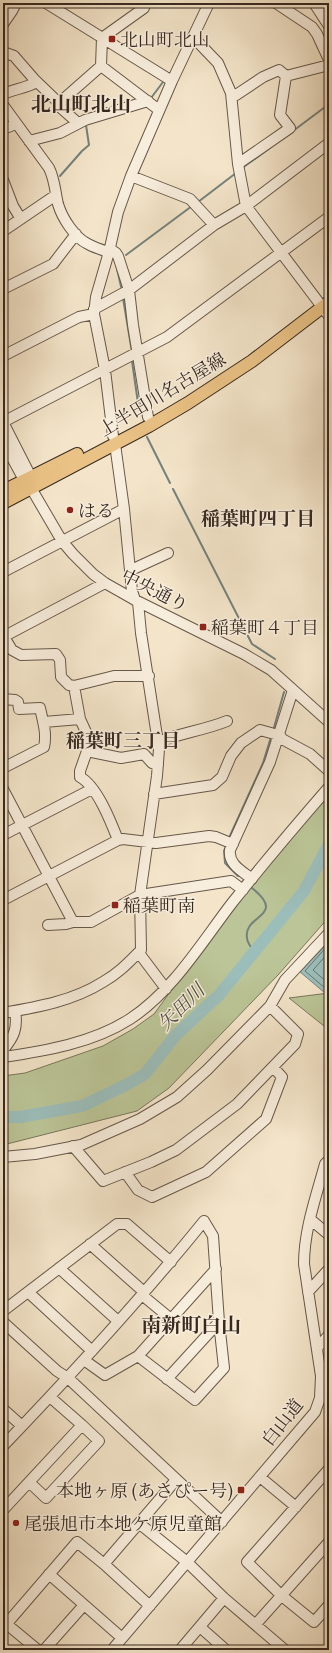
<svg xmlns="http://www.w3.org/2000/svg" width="332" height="1653" font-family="'EB Garamond','Noto Serif JP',serif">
<rect width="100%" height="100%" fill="#f4e5ca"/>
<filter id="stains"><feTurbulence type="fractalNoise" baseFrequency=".005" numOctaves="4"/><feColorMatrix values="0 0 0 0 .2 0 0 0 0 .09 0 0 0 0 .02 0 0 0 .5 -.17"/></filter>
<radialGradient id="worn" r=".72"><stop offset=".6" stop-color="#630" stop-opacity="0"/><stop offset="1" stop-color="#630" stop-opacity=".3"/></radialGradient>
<path fill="#bbc597" stroke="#79775c" d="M329,795v122l-51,58 -109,113 -32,23 -134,34v-69l22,-3 78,-27 30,-17 21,-15 85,-116z
M329,993v37l-40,-32z"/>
<path fill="#9cbebb" stroke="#74827d" d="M329,939v53l-4,1 -26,-22z"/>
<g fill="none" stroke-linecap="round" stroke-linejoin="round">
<path stroke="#6a746e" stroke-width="1" d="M329,944l-24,27 20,17 4,1
M329,952l-16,18 16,14"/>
<path stroke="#74827d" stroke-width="2" d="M151,98l12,-16
M293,131l36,-27
M242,168l28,-20
M60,176l22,-25 7,-6 -3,-20
M198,202l38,-29
M126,255l66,-49
M116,264l6,27
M123,298l9,54
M132,361l7,49
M147,437l23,46
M173,489l79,155 23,15
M273,731l11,-39
M229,838l34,-75 8,-26
M227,844l-3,7 1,12 13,13
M252,888c36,29 -9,26 -5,50 0,5 5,10 7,14"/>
<path stroke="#9cbebb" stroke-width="12" d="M3,1117h17l62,-11 42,-20 21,-12 30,-38 44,-41 85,-104 25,-47"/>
<defs>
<path id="minor" d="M46,3l126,78
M276,3l36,24 5,7 12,26
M314,3l15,23
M3,24l9,-13 4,-8
M102,38l42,-30
M194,38l24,25 13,30 7,71 8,42 83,110
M3,52l11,4 20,23 25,24 2,5 17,15
M101,66l58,44
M231,93l5,2 27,-18 16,-7 7,6 43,-11
M3,94c12,-5 23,-6 34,-12
M59,103l42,-37 1,-28
M3,105l46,63c6,12 6,24 9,36 4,14 17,34 30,40 7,4 14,6 21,8
M3,129l13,-5
M29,141l31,-8 25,-13 63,-19
M238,164l52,-36 -10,-13 6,-39
M131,176l59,23 24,26
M3,180l10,26 8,13
M3,231l53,-36
M110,249l6,4 2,3 11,34 4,35 15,92
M3,289l50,-25 23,-30
M94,309l35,-19 85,-65 32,-19 83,-63
M3,356l76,-39 15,-3
M3,422l164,-85 162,-120
M3,422l28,55v7
M113,436l-8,-66 -11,-56 2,-17 13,-45 9,-40 13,-36 41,-95 37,-78
M3,441l21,39 7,8 31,53 11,13 20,20 12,9 30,17 109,54 27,16 58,52
M115,444l9,65 8,82 3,9
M131,570l37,-17
M3,572l121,-63
M3,637l102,-54
M4,637l8,13 9,5 35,-1 4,6 1,17 8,8 5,1 40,-10h35
M74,686l6,33 6,13 1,19 -7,20v6c17,9 31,45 38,63
M3,699l12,1 3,2 1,7 21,-1c3,14 7,25 4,39l-41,21
M44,722l36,-3
M279,733l3,6 28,15 19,17
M158,742c23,-9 47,-12 69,-21
M87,751l34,7 23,-4 8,9 6,2
M3,789l70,133
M154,794l59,-9 9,-8 9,-21 10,-13 19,-13 18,5
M3,835l89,-46
M252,879c-10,-8 -24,-15 -22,-29l40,-88 23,-72
M3,900l115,-60 5,-1 33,4 53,-7 7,1 17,7
M48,925l18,-1 7,-2h18l49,-27 91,-14 12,9
M139,953l27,36
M3,1013c35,-6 70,-12 100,-31 15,-8 26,-20 38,-32l-1,-55 17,-119 2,-27 -18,-116 -3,-31
M3,1050c11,-13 15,-22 12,-39
M3,1057c42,-6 90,-14 127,-38 42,-27 72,-77 102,-116 31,-39 64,-78 97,-116
M73,1146l30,35 48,-19 25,-12 61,-46 58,-60 3,-10 -28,-28
M3,1157l32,-3 46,-9 59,-26 37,-22 30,-27 63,-64 15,-26 44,-47
M125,1172l13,18 14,7 54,-25 60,-53 16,-42 -9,-10
M310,1219l19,16
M90,1244l54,48
M59,1268l59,53
M28,1292l64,59
M308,1292l21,-23
M142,1295l29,24
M3,1311l114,-87h10l44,38
M3,1322l54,49 11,7 154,144
M317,1348l12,-13
M138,1356l78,-87
M167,1379l52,-57
M3,1409l19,17
M3,1446c70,-73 138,-147 201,-225l9,15 6,86 5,46 -29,32 -57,-44 -33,19 -21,-15
M329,1469l-82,93 35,34 32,26 15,-17
M260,1477l36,30
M29,1482l17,16 53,-57 -17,-16
M3,1510l79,-85 -32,-28
M140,1524l47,38 37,36 61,52
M104,1564l72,-84
M49,1574l73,64
M3,1621l35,29
M256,1624l73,-82
M200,1627l26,23
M3,1628l74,-86 27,22 46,42
M44,1650l40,-45
M112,1650l203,-238 5,-14 1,-22 -17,-112c0,-34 12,-67 21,-100l4,-4
M180,1650l44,-52"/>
<path id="major" d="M3,491l74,-37
M3,503l146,-77 39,-23 64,-42 77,-59"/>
</defs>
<use href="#minor" stroke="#66584a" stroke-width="12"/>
<use href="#major" stroke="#372920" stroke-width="14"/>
<use href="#minor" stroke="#f8eedd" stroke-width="10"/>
<use href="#major" stroke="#eac285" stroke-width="12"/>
</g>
<g fill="#8f2418" stroke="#f8eedd" stroke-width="1.5">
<rect x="108" y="35" width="8" height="8" rx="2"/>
<circle cx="70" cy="510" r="4"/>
<rect x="199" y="623" width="8" height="8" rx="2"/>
<rect x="111" y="901" width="8" height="8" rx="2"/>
<rect x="237" y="1486" width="8" height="8" rx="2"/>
<circle cx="16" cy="1523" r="4"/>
</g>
<g text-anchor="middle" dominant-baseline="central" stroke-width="3" stroke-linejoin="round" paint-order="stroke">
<g font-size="18" fill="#372920" stroke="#f8eedd" text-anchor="start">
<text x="120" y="39">北山町北山</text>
<text x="78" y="510">はる</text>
<text x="211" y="627">稲葉町４丁目</text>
<text x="123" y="905">稲葉町南</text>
<text x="233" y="1490" text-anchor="end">本地ヶ原 (あさぴー号)</text>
<text x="24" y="1523">尾張旭市本地ケ原児童館</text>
</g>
<g font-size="18" fill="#372920" stroke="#f8eedd">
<text transform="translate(162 394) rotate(-31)">上半田川名古屋線</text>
<text transform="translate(155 590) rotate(27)">中央通り</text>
<text transform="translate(282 1422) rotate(-52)">白山道</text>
</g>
<g font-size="19" font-weight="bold" fill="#372920" stroke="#f8eedd">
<text x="258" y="518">稲葉町四丁目</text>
<text x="123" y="740">稲葉町三丁目</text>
</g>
<g font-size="19" font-style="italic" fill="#504e47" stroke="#f8eedd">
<text transform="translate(181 1007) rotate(-45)">矢田川</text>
</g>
<g font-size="20" font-weight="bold" fill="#372920" stroke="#f8eedd">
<text x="81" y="104">北山町北山</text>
<text x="191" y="1325">南新町白山</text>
</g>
</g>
<rect width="332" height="1653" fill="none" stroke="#f4e5ca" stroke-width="16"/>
<rect x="4" y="4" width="324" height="1645" fill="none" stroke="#372920" stroke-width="2"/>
<rect x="8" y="8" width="316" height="1637" fill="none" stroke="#372920"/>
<rect width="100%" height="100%" filter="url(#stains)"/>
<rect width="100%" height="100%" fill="url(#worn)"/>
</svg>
